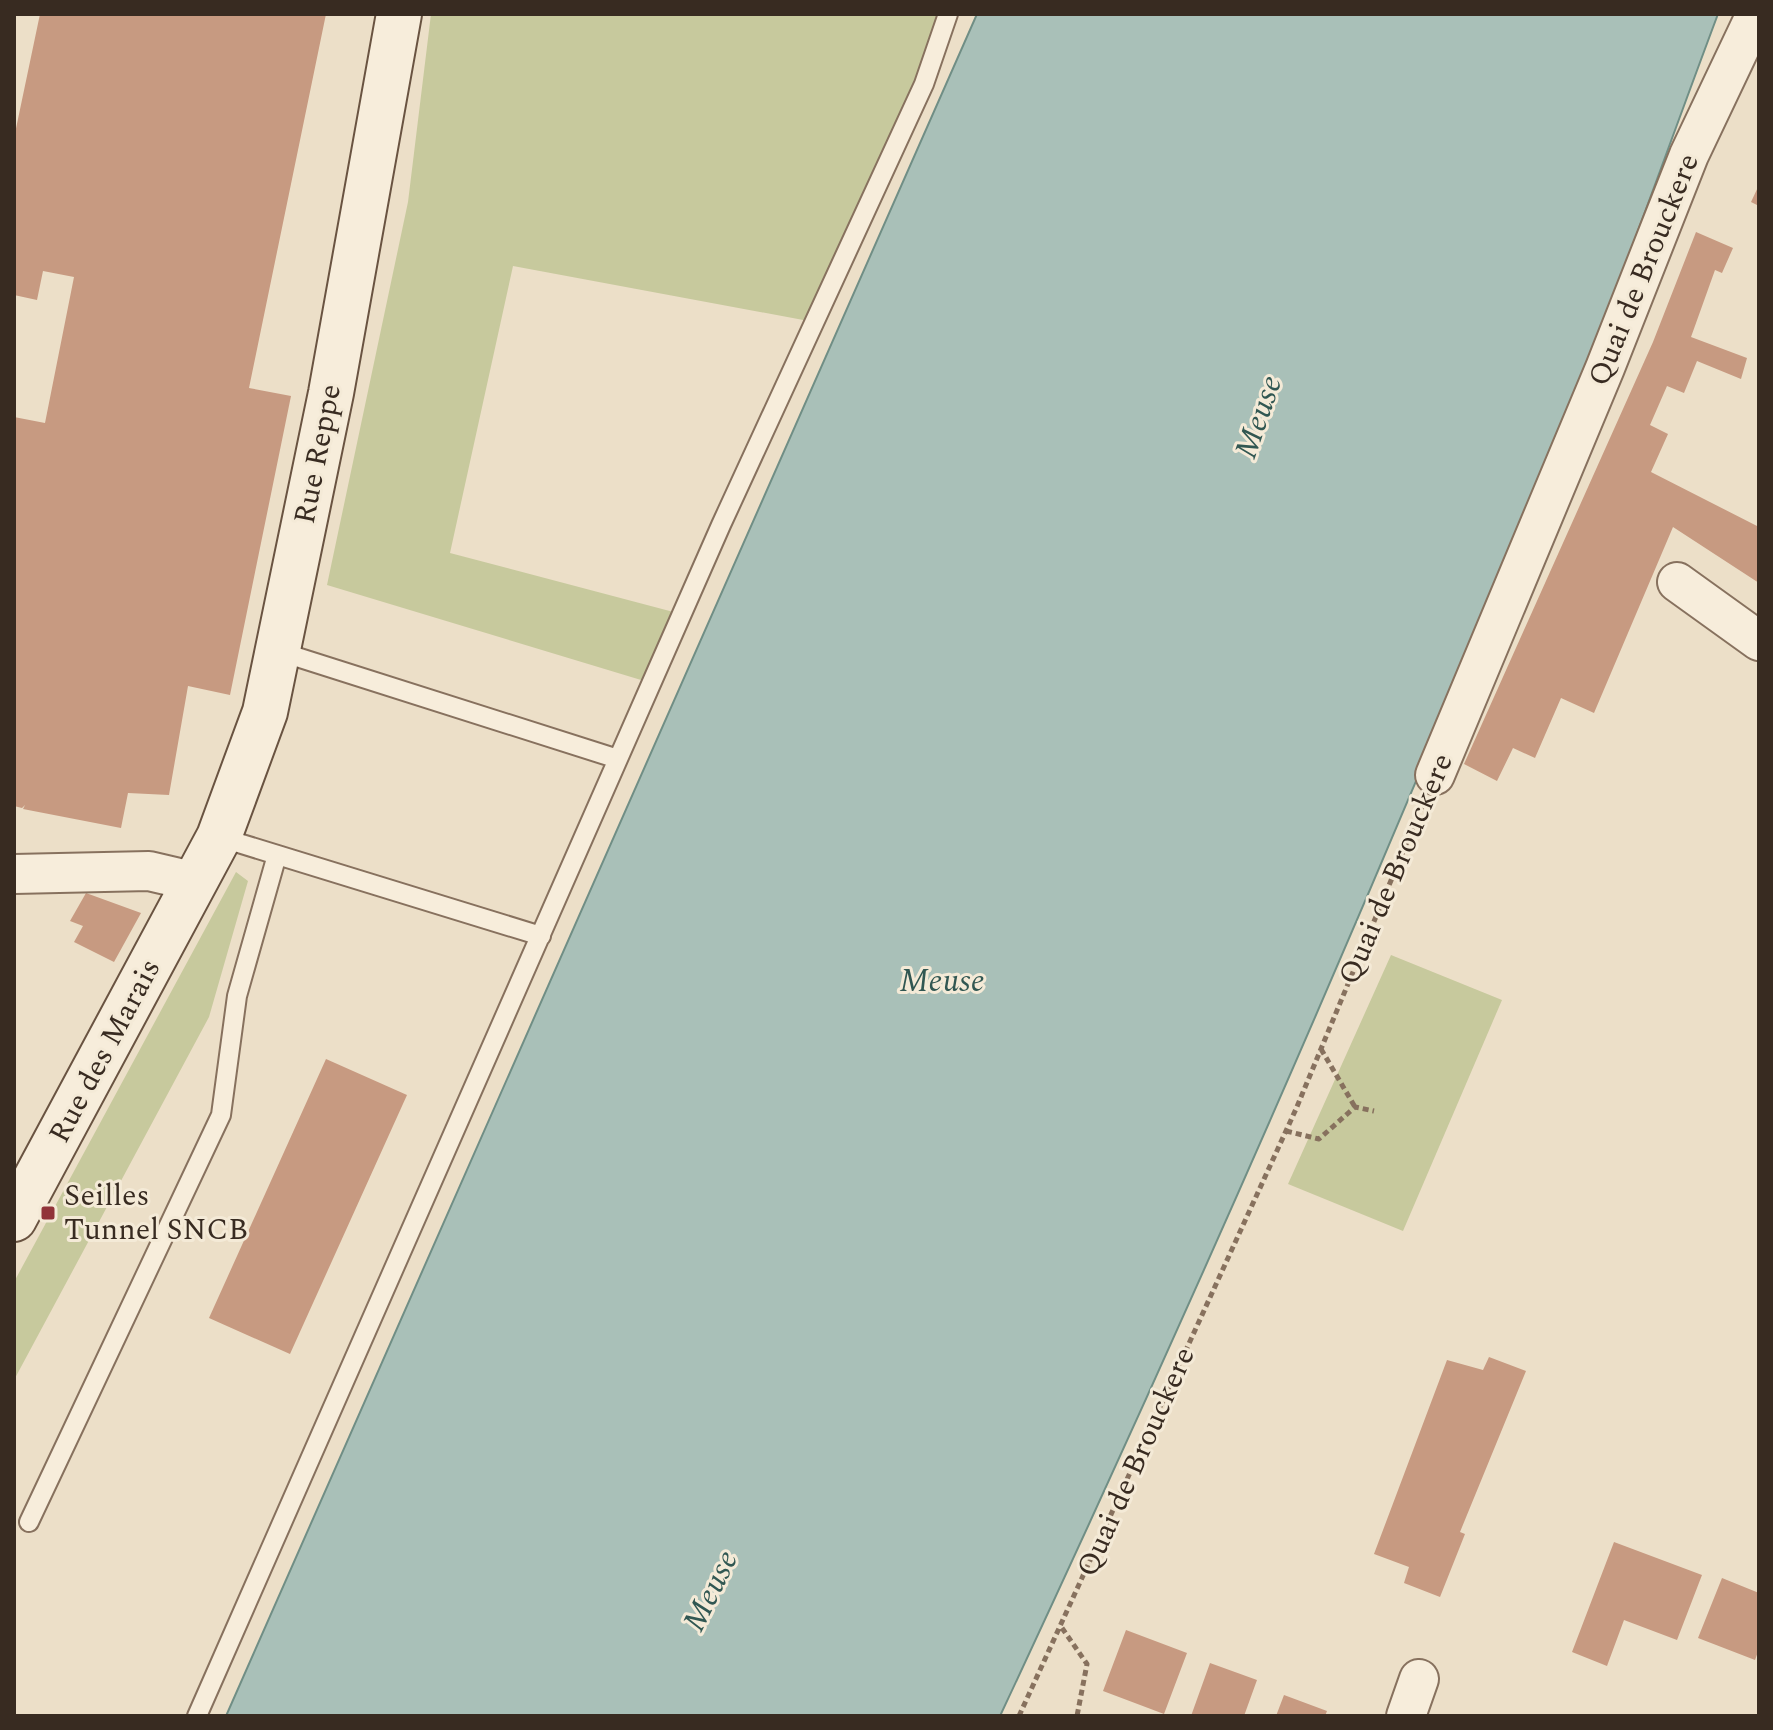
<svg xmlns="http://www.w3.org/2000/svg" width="1773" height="1730" font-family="Spectral,serif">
<rect width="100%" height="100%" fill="#ecdfc8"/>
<path fill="#c7c99d" d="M431,14h517l-134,308 -301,-56 -63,287 231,61 -30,69 -324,-98 81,-383z
M236,872l12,9 -39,136 -195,363v-98z
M1391,955l111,45 -99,231 -115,-47z"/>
<path fill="#a9c0b8" stroke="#708e85" stroke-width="2" d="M977,14h741c-50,133 -97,268 -150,400 -178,439 -367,873 -568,1302h-774z"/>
<path fill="#c79a81" d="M40,14h286l-77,374 42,8 -61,299 -42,-9 -19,109 -41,-2 -7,35 -98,-19 2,-4 -3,3 -8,-2v-389l31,6 29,-146 -31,-6 -6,29 -23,-5v-157z
M1759,185v21l-8,-4z
M1696,232l37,16 -11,25 -7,-3 -24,67 56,21 -6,21 -44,-18 -13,32 -17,-7 -17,39 18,9 -17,38 108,55v56l-86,-56 -79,186 -33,-15 -26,60 -22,-10 -16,33 -33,-17 189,-422z
M86,893l55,20 -27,49 -40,-20 9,-16 -13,-5z
M326,1059l81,36 -117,259 -81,-36z
M1489,1357l37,14 -66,161 5,2 -25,63 -36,-14 5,-16 -35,-13 73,-194 36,10z
M1614,1542l88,33 -25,65 -53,-20 -17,46 -35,-14z
M1722,1578l37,15v56l-4,11 -57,-22z
M1126,1630l61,23 -23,61 -61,-23z
M1210,1663l47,17 -13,36h-53z
M1284,1695l43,16 -2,5h-49z"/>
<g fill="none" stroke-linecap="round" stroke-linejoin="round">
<defs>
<path id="service" d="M278,651l340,108
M219,837l322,99
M29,1522l192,-407 16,-119 40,-141
M197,1716l524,-1191 203,-441 24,-70"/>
<path id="minor" d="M1677,582l82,59
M1435,775l170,-407 84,-213 67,-141
M14,874l135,-3 47,11
M1406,1716l13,-37"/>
<path id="secondary" d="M14,1219l205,-382 46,-125 66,-319 68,-379"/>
</defs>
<use href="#service" stroke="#87715e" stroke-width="22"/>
<use href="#minor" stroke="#87715e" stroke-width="42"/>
<use href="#secondary" stroke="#695341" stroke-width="48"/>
<path stroke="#87715e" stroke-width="5" stroke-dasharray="6 4" stroke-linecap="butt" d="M1321,1049l34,58
M1286,1131l33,8 36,-32 19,4
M1062,1628l25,36 -10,52
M1019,1716l277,-607 126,-303"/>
<use href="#service" stroke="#f7eddb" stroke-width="18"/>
<use href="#minor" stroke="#f7eddb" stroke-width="38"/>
<use href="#secondary" stroke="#f7eddb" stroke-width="44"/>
</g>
<rect fill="#913339" stroke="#f4ead7" stroke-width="3" x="40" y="1205" width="16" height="16" rx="4"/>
<g text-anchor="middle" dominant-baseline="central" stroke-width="6" stroke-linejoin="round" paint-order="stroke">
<g font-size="30" fill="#382b21" stroke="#f4ead7">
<text transform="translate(1644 270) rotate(-68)">Quai de Brouckere</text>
<text transform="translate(318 454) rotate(-79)">Rue Reppe</text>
<text transform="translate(1396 869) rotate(-67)">Quai de Brouckere</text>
<text transform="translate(105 1051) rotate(-62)">Rue des Marais</text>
<text transform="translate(1136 1462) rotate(-66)">Quai de Brouckere</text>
</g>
<g font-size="30" fill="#382b21" stroke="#f4ead7" text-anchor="start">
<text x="64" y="1196">Seilles<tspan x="64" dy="34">Tunnel SNCB</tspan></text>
</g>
<g font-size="32" font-style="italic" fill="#315752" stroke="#f4ead7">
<text transform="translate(1259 417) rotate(-71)">Meuse</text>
<text x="942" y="981">Meuse</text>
<text transform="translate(711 1591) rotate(-64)">Meuse</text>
</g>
</g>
<rect width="1773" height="1730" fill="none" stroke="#382b21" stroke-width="32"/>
</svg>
